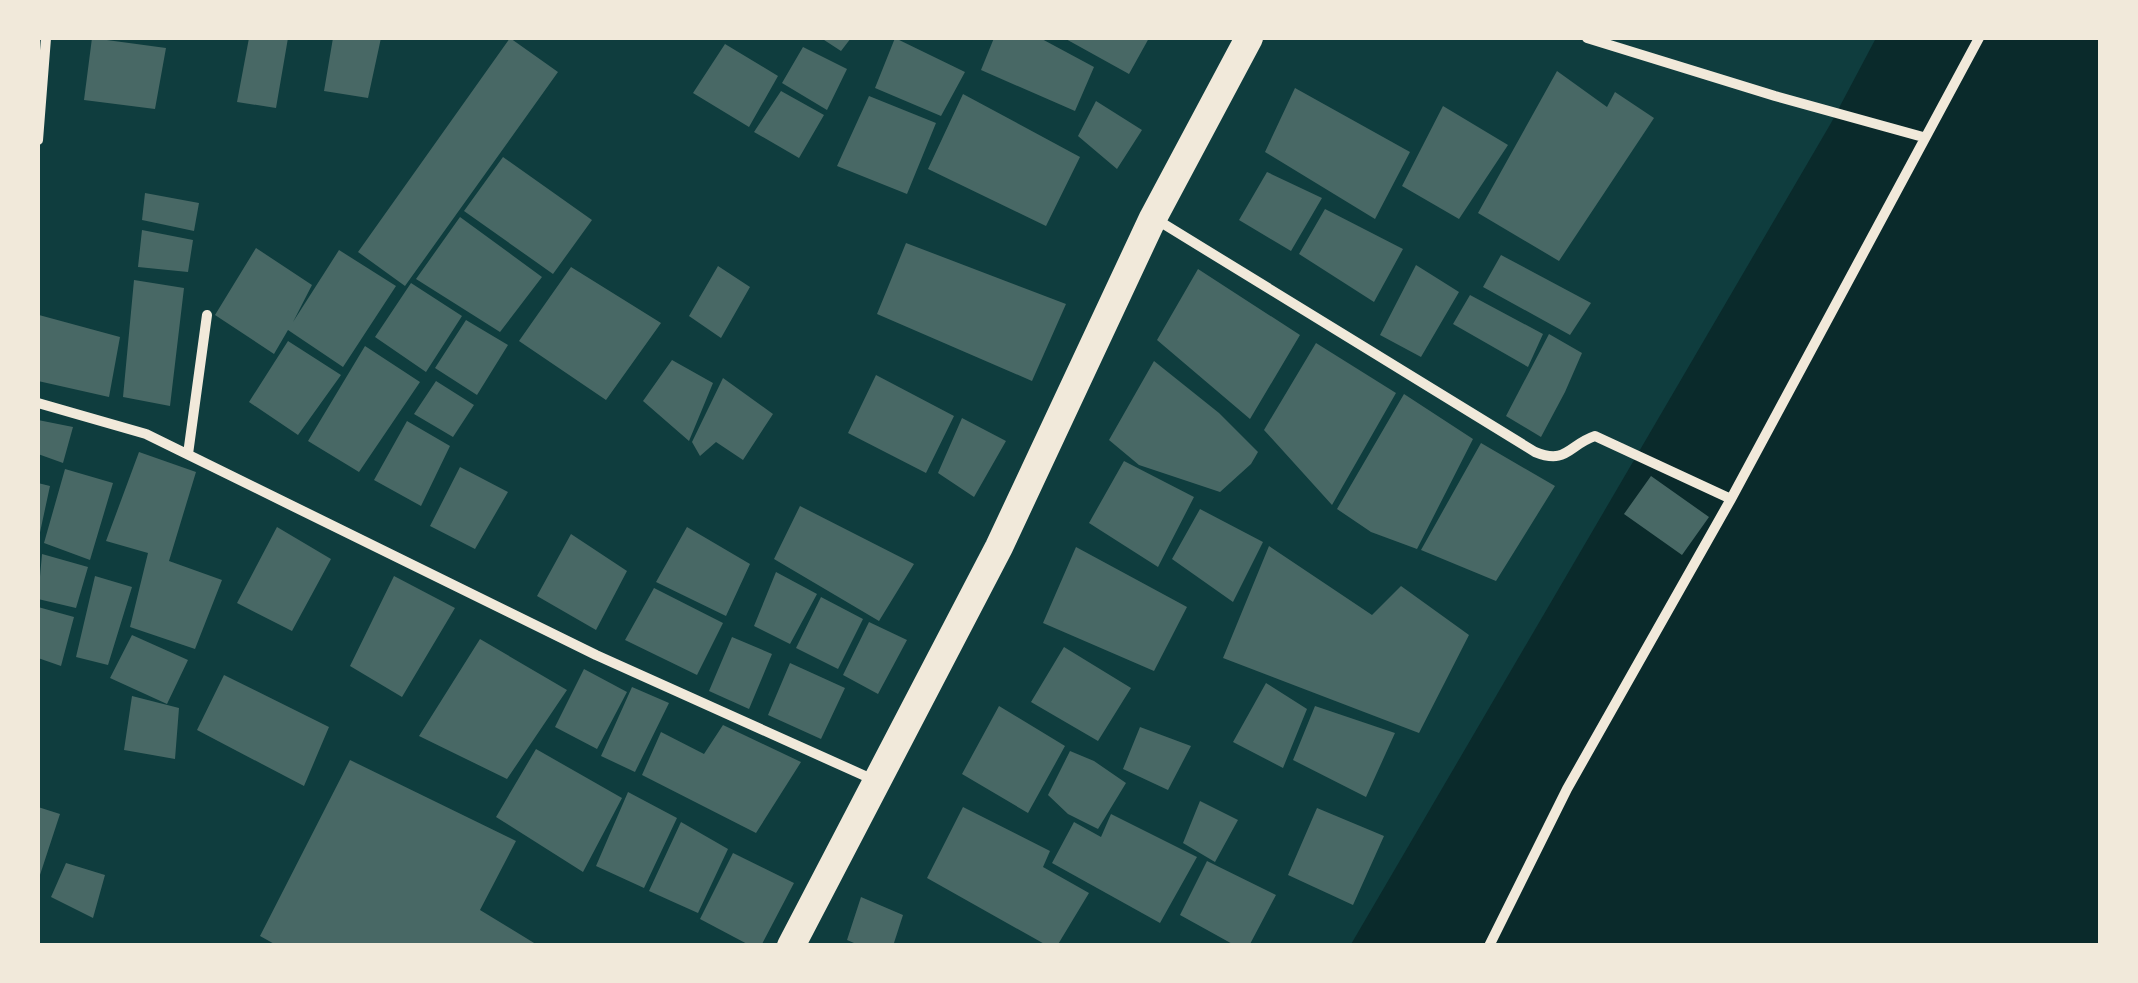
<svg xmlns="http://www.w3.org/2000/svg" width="2138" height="983" font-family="'IBM Plex Sans',sans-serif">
<rect width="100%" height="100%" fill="#0f3d3e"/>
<path fill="#0a2a2b" d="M1876,38h224v907l-750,1 481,-823z"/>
<path fill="#486865" d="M92,38l74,10 -11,61 -71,-9z
M249,38h39l-12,70 -39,-6z
M333,38h48l-13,60 -44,-7z
M510,38l48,34 -153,214 -47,-34z
M821,38h30l-10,13z
M895,38l70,34 -24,44 -66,-28z
M994,38h46l54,29 -19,44 -94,-41z
M1064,38h85l-20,36z
M725,44l53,32 -29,51 -56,-34z
M803,47l44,22 -20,41 -45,-27z
M1557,71l50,36 8,-15 39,26 -95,143 -81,-48z
M1295,88l115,64 -35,67 -110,-67z
M781,91l43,24 -25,43 -45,-26z
M963,94l117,63 -34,69 -118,-57z
M869,96l67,27 -29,71 -70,-28z
M1096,101l46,29 -25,39 -39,-33z
M1443,106l65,39 -49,74 -57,-33z
M503,157l89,63 -39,54 -89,-63z
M1267,172l55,26 -31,53 -52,-31z
M145,193l54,10 -5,28 -52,-11z
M1325,209l78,40 -29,53 -75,-48z
M460,217l82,60 -42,55 -84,-53z
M142,230l51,10 -5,32 -50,-5z
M906,243l160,61 -34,77 -155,-67z
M256,248l56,37 -19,37 46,-72 57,36 -53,81 -55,-37 -14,24 -59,-39z
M1501,255l90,48 -21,32 -87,-48z
M1416,265l43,27 -38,65 -41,-22z
M718,266l32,21 -29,51 -32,-22z
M571,267l90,56 -55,77 -87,-59z
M1198,269l102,66 -50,84 -93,-79z
M134,280l50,8 -14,118 -47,-9z
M411,283l51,33 -36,56 -51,-35z
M1470,295l73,39 -15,33 -75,-43z
M39,315l81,22 -11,60 -71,-16z
M466,320l42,25 -31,50 -42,-27z
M1549,334l33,19 -17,39 -24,45 -35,-21z
M288,341l53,34 -43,60 -49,-33z
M1316,343l80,50 -64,112 -68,-75z
M365,346l55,36 -61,90 -51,-31z
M672,360l41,23 -24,58 -46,-40z
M1154,361l65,52 39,39 -7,12 -31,28 -81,-27 -30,-25z
M876,375l78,41 -28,57 -78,-40z
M723,378l50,36 -30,46 -27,-18 -16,14 -8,-14z
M436,381l38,24 -21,32 -39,-23z
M1404,394l69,45 -56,110 -46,-17 -34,-23z
M962,418l44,23 -32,56 -36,-24z
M38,420l35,7 -10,36 -25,-9z
M407,421l43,25 -29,60 -47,-26z
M1481,443l74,43 -59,95 -75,-31z
M139,452l57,20 -27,89 53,19 -27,69 -65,-22 18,-74 -42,-12z
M1124,461l70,36 -36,70 -69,-44z
M460,467l48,25 -33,57 -45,-23z
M65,469l48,14 -23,77 -46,-17z
M1651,476l58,41 -27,38 -58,-41z
M38,483l12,3 -11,51 -1,-1z
M800,506l114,58 -35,57 -105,-62z
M1200,509l63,33 -30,60 -61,-43z
M277,527l54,32 -39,72 -55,-28z
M687,527l63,37 -24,52 -70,-34z
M571,534l56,37 -31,59 -59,-34z
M1269,546l103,69 29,-29 68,49 -50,98 -196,-75z
M1076,547l111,60 -33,64 -111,-48z
M42,554l46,13 -12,41 -38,-9z
M776,572l41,22 -27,50 -36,-18z
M95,576l37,11 -24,78 -32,-8z
M394,576l61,32 -53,89 -52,-31z
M654,588l69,35 -26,52 -72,-35z
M821,597l42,22 -25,50 -42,-21z
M38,607l36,10 -13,49 -23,-8z
M869,622l38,18 -29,54 -35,-19z
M132,635l56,25 -21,44 -57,-26z
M732,637l40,17 -23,55 -40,-18z
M480,639l87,51 -60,89 -88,-43z
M1064,647l67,41 -33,53 -67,-39z
M790,663l55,25 -24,51 -53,-24z
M584,669l43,23 -30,57 -42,-22z
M224,675l105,52 -25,59 -107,-56z
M1266,683l41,26 -24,59 -50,-26z
M632,687l37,16 -34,69 -34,-16z
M132,696l47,12 -4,51 -51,-9z
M999,706l66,40 -37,67 -66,-39z
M1315,706l80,27 -29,64 -73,-37z
M723,725l78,37 -45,71 -114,-58 19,-43 43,22z
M1140,727l51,19 -23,44 -45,-21z
M536,749l86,49 -39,74 -87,-55z
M1070,751l24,10 32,22 -28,46 -30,-15 -20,-19z
M350,760l166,81 -36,69 59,36h-261l-18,-10z
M628,792l49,26 -33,70 -48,-22z
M1200,801l38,19 -23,42 -32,-19z
M38,807l22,7 -22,67z
M963,807l87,44 -7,16 46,26 -32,53h-9l-121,-68z
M1317,808l67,28 -31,69 -65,-30z
M1111,814l86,43 -37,66 -108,-60 22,-41 27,15z
M681,822l47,27 -30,64 -49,-22z
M733,853l61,30 -33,63h-10l-51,-27z
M1207,861l69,34 -27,51h-13l-56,-31z
M66,863l39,12 -12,43 -42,-21z
M861,897l42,18 -10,31h-32l-14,-6z"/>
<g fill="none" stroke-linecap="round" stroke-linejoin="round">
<path stroke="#f1e9da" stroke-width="10" d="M1587,38l188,58 148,41
M38,140l8,-102
M1154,218l381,234c32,13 33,-7 60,-16l136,63
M38,403l108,31 450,221 278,125
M188,454l19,-139
M1489,946l78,-157 164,-290 248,-461"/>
<path stroke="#f1e9da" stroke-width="28" d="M791,946l208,-399 154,-329 96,-180"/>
</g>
<rect width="2138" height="983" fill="none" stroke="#f1e9da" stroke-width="80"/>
</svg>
